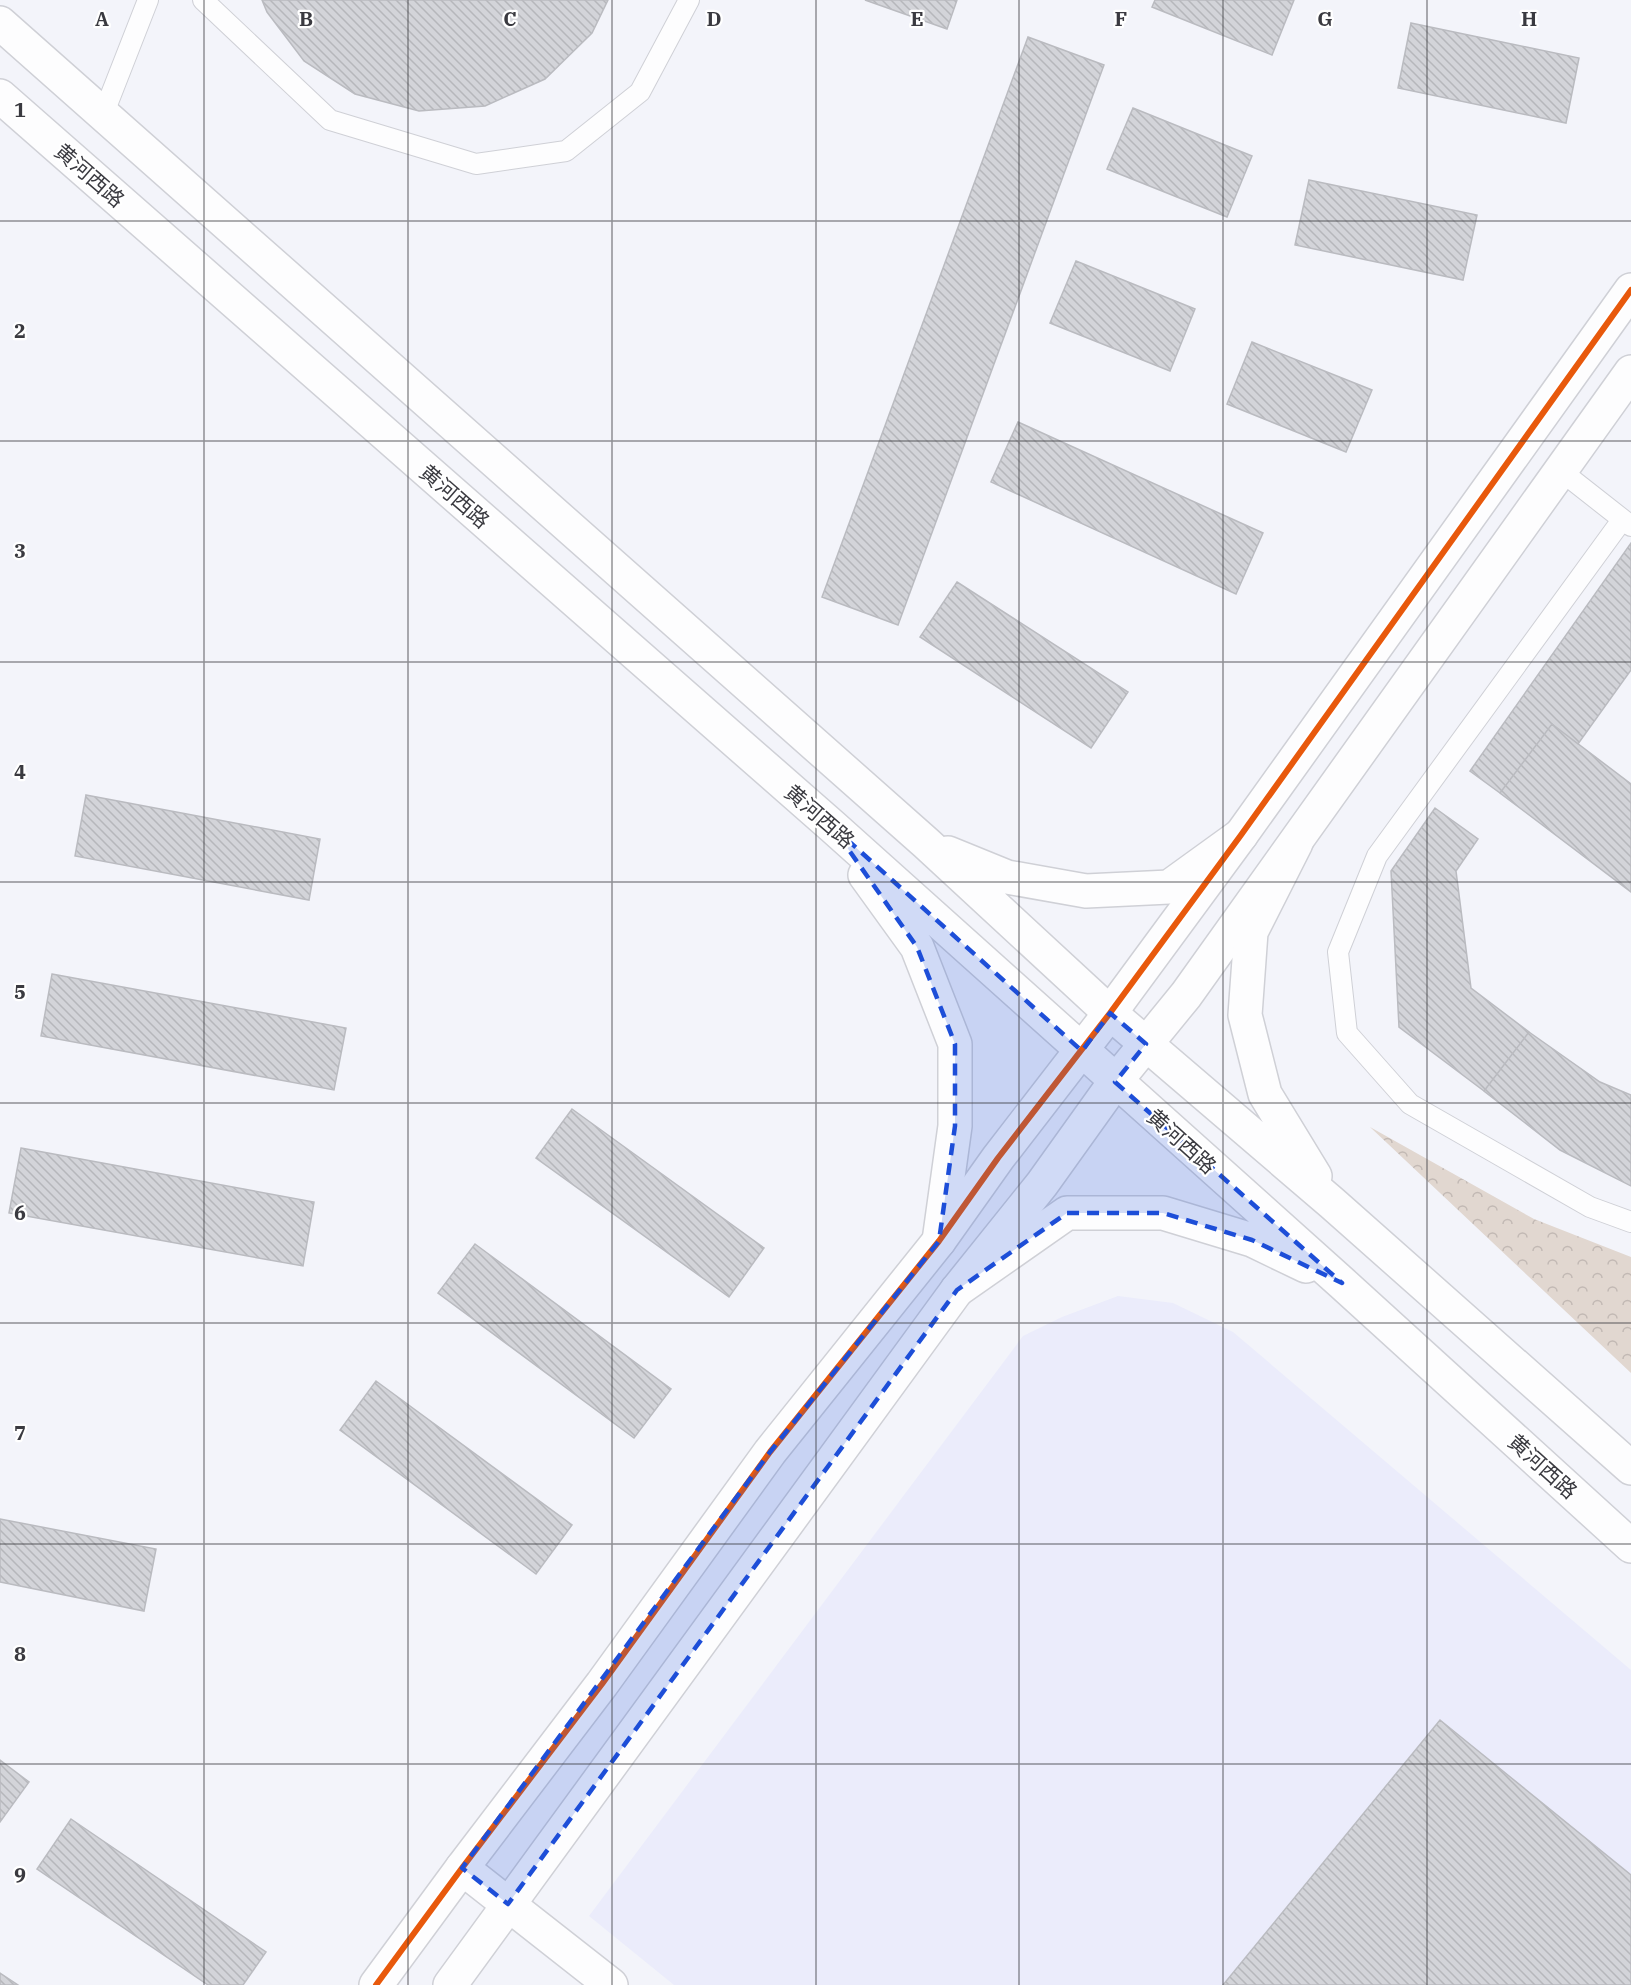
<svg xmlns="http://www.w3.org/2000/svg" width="1631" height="1985" font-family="'IBM Plex Serif','Noto Sans SC',serif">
<defs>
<pattern id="park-crowns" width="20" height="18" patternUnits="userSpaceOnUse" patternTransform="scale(1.5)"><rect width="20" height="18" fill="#e1d7d0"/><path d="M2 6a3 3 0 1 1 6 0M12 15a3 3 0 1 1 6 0" fill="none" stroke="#c2b9b4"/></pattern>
<pattern id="building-back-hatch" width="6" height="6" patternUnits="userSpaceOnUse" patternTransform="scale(1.5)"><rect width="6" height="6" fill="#d3d4d9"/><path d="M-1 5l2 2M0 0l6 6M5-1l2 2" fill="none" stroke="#b6b7bb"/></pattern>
</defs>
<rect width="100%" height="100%" fill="#f3f4fa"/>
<path fill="#ebecfb" d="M1118,1296l55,7 60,29 398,338v315h-957l-85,-69 434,-580 39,-19z"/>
<path fill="url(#park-crowns)" d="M1370,1127l164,92 97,38v116z"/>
<path fill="url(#building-back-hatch)" stroke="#babbc0" stroke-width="1.5" d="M262,0h346l-16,33 -47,46 -60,27 -66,5 -64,-17 -51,-33 -37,-49z
M865,0h92l-10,29z
M1155,0h139l-22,55 -120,-48z
M1411,23l168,35 -13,65 -168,-35z
M1028,37l76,28 -206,560 -76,-28z
M1133,108l119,48 -25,61 -120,-48z
M1309,180l168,35 -14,65 -168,-35z
M1076,261l119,48 -25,62 -120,-48z
M1252,342l120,48 -26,62 -119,-48z
M1018,422l245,111 -27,61 -245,-112z
M1631,543v127l-53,74 -26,-20 -52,69 -30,-22z
M957,582l171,110 -37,56 -171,-111z
M1552,724l79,60v108l-131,-99z
M86,795l234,44 -11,61 -234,-44z
M1435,808l43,31 -22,32 15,117 58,44 -45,59 -85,-64 -8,-156z
M52,974l294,54 -12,62 -293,-54z
M1529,1032l71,50 31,13v91l-71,-36 -76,-59z
M572,1109l192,139 -35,49 -193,-139z
M21,1148l293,54 -11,64 -294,-53z
M475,1244l196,145 -37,49 -196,-145z
M376,1381l196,144 -36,49 -196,-144z
M0,1519l156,30 -12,62 -144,-29z
M1440,1720l191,155v110h-408z
M0,1760l29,22 -29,40z
M71,1819l195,133 -23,33h-35l-171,-116z
M0,1973l18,12h-18z"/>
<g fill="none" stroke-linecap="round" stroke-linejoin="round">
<defs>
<path id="service" d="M203,0l127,120 146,44 90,-13 74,-59 49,-92
M103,115l45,-115
M1561,471l70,55
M1622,520l-245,336 -39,96 9,81 63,71 180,103 41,15"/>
<path id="minor" d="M462,1868l149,117"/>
<path id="tertiary" d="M376,1985l86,-117 140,-184 168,-232 169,-211 59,-83 112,-145 131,-178 390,-545
M450,1985l507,-695 85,-106 73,-102 71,-87 445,-623"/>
<path id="primary" d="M0,23l926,820 184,170 222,190 299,265
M0,96l832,730 510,457 289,263
M1296,843l-45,89 -6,83 20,79 50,82
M948,853l59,24 79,14 83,-4 72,-52
M865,875l52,72 38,97v82l-16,115
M957,1290l110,-77h96l89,27 54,26"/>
</defs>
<use href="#service" stroke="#cfd0d6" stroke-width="22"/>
<use href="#minor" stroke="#cfd0d6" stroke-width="36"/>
<use href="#tertiary" stroke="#cfd0d6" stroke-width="36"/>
<use href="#primary" stroke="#cfd0d6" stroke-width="36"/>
<use href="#service" stroke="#fdfdfe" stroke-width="20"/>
<use href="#minor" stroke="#fdfdfe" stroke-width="33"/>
<use href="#tertiary" stroke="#fdfdfe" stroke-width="33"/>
<use href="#primary" stroke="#fdfdfe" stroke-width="33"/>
<defs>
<path id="cycleway" d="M376,1985l86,-117 140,-184 168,-232 169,-211 59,-83 112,-145 131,-178 390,-545"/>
</defs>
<use href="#cycleway" stroke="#fff" stroke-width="10"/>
<use href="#cycleway" stroke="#e8590c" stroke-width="6"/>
</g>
<path fill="#1d4ed8" fill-opacity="0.2" stroke="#1d4ed8" stroke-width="4.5" stroke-dasharray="12 8" stroke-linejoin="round" d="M832,826l250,225 28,-38 36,31 -31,38 227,201 -90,-43 -89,-27h-96l-110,77 -449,614 -46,-36 308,-416 169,-211 16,-115v-82l-38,-97z"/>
<path fill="none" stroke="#3a3a40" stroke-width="1.5" stroke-opacity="0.55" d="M204,0v1985M408,0v1985M612,0v1985M816,0v1985M1019,0v1985M1223,0v1985M1427,0v1985M0,221h1631M0,441h1631M0,662h1631M0,882h1631M0,1103h1631M0,1323h1631M0,1544h1631M0,1764h1631"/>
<g text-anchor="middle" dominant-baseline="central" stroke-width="4.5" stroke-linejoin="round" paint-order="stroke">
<g font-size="21" fill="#3a3a40" stroke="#fff">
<text transform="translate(90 175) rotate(41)">黄河西路</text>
<text transform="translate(455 496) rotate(41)">黄河西路</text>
<text transform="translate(820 816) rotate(41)">黄河西路</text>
<text transform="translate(1182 1141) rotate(42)">黄河西路</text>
<text transform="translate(1543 1466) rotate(42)">黄河西路</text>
</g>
</g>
<g font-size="20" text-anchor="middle" font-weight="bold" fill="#3a3a40" stroke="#fff" stroke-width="4.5" stroke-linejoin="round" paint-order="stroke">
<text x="102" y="26">A</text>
<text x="306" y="26">B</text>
<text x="510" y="26">C</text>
<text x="714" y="26">D</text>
<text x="917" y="26">E</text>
<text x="1121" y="26">F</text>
<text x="1325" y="26">G</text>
<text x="1529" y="26">H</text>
<text x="20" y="117">1</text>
<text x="20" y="338">2</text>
<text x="20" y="558">3</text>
<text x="20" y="779">4</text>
<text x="20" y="999">5</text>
<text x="20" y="1220">6</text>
<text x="20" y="1440">7</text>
<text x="20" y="1661">8</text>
<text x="20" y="1882">9</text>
</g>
</svg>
